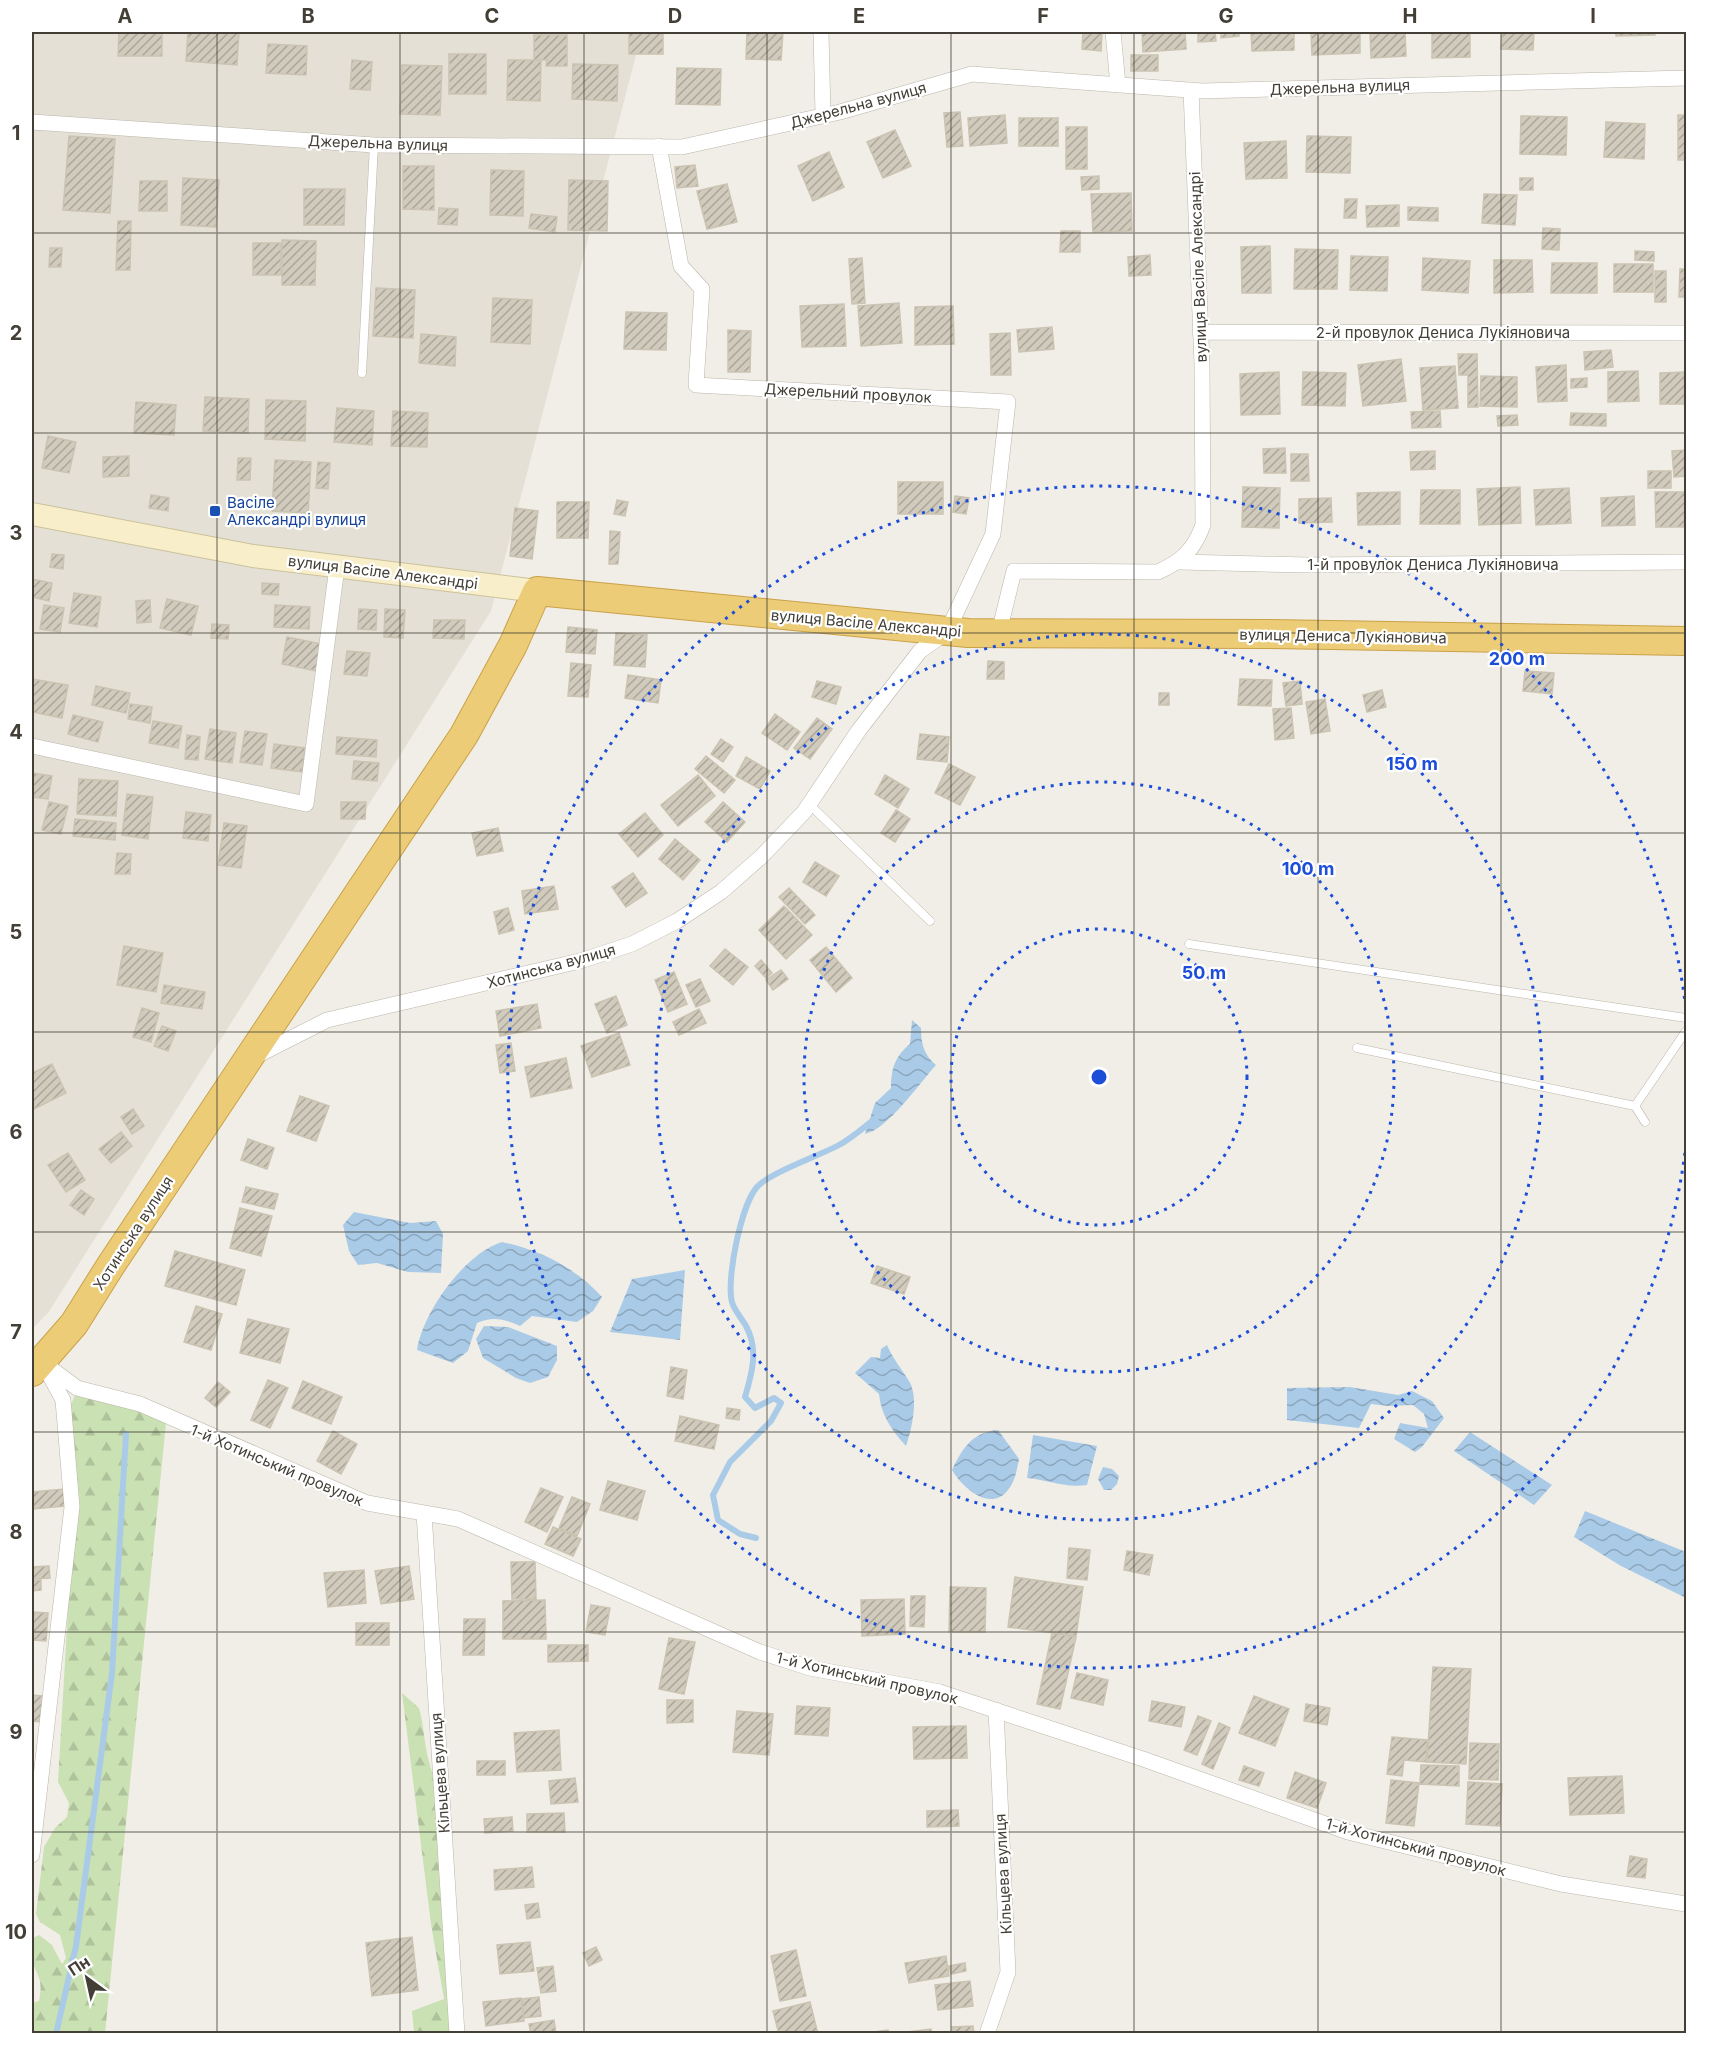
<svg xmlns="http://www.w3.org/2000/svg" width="1718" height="2065" font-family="Inter,sans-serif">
<defs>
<pattern id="forest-firs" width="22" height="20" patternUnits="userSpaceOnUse" patternTransform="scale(1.5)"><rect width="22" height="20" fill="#cae1b4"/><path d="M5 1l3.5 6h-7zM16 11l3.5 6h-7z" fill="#afc29b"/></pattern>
<pattern id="water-waves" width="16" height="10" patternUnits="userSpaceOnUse" patternTransform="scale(1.5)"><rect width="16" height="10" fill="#aacbe7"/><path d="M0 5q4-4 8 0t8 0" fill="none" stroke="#8ca6bc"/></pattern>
<pattern id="building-hatch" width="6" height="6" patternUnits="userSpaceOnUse" patternTransform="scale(1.5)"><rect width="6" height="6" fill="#d1cbbd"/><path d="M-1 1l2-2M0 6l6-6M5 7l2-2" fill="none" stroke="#aba69a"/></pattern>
</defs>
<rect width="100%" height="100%" fill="#f1eee7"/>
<path fill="#e4e0d5" d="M32,32h610l-151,579 -443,702 -16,16z"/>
<path fill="url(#forest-firs)" d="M76,1393l60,16 30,14 -61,610 -73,1v-31l7,-2c4,-21 0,-21 -6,-38 -3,-7 -1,-18 0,-25l6,-3 13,10 10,19 4,-6 -6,-23 -20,-13 -4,-8 8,-67 11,-19 12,-11 2,-14 -11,-21 16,-276 -5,-97z
M402,1693l17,15c7,25 5,55 20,76l16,249h-41l-2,-22 32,-12 -13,-75z"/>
<path fill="url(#water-waves)" d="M912,1020l9,8c0,16 3,27 15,37 -17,19 -48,64 -71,69l10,-31 16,-15c0,-19 4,-32 19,-44z
M354,1212l56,11 26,-2 7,13 -2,39 -33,-1 -31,-9 -19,2 -9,-14 -6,-26z
M502,1242c38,8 74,26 100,55l-9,14 -16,11 -45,-6 -12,10c-16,-7 -27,-10 -43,-3l-9,28 -15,12 -36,-13c6,-38 47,-96 85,-108z
M685,1270l-5,70 -70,-8 22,-53z
M484,1326l24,1 49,19v14l-9,17 -18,6 -14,-5 -33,-20 -7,-19z
M887,1345c6,14 14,23 22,36 10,16 3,48 -3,65 -14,-15 -25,-31 -27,-52l-24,-21 16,-16 9,1 1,-9z
M1350,1387l48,8 14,-4 20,10 12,17 -22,29 -7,5 -21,-13 6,-16 28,5 -4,-14 -11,-9 -25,1 -17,-2 -12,24 -72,-8v-32z
M998,1430l21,29c-2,10 -4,23 -11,31 -18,23 -46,-3 -56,-20 10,-21 20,-38 46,-40z
M1470,1432l82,53 -18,20 -80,-54z
M1033,1435l64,11 -10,39c-23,3 -38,-5 -60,-7z
M1103,1467l9,2 7,7 -2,8 -6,6h-7l-6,-11z
M1585,1511l101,41v46l-65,-32 -47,-29z"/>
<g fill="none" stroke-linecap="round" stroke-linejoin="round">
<path stroke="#aacbe7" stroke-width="6" d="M756,1538l-16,-4 -22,-14 -5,-25 17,-33 41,-41 10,-18 -7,-5 -19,10 -10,-11c7,-24 14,-47 1,-71 -4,-7 -12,-16 -14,-24 -6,-22 9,-97 25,-115 12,-14 64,-32 82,-42 13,-7 25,-18 37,-27
M56,2034l20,-88 36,-273 14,-239"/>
</g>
<path fill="url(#building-hatch)" stroke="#cbc3b2" stroke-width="1.5" d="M119,32h43v24h-44z
M188,32h51l-2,33 -51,-4z
M629,32h34v22h-34z
M747,32h36l-2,28 -35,-1z
M1083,32h19l-1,19 -19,-2z
M1142,32h43l1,17 -43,3z
M1198,32h17l1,9 -18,1z
M1221,32h18v4l-18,2z
M1251,32h43v18l-42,1z
M1311,32h49v21l-48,2z
M1370,32h35l1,24 -35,2z
M1432,32h38v25l-38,1z
M1502,32h32l-1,18 -32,-1z
M1616,32h38l1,3 -39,1z
M534,35h33v31h-21l1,-6h-13z
M268,44l39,2 -1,29 -40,-2z
M449,54h37v40h-37z
M1131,55h27v16h-27z
M352,60l20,2 -2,28 -20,-1z
M508,60h33l-1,41 -33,-1z
M573,64l45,1 -1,36 -45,-2z
M402,65l40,1 -2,49 -40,-1z
M677,68l44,1 -1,36 -44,-1z
M960,112l3,34 -16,1 -3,-34z
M1005,115l2,28 -37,3 -2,-28z
M1678,115h8v45h-8z
M1521,116l46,1 -1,38 -46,-1z
M1019,118h39v28h-39z
M1606,122l39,2 -1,35 -40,-2z
M1066,127h21v42h-21z
M895,130l16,36 -28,12 -16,-36z
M69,136l46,3 -5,74 -47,-3z
M1307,136l44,1 -1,36 -44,-1z
M1286,141l1,37 -41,1 -2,-36z
M829,152l15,35 -31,14 -15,-35z
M695,165l3,21 -21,2 -2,-21z
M403,166h31v44l-31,-1z
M491,170l33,1 -1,45 -33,-1z
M1099,176v13l-17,1 -1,-13z
M183,178l36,2 -3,47 -35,-2z
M1520,178h13v12h-13z
M569,180l39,1 -1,50 -39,-1z
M140,181h27v30h-28z
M727,184l10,38 -30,7 -10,-38z
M304,189h41l-1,36h-40z
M1131,193l1,38 -39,1 -2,-38z
M1484,194l33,1 -2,30 -33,-2z
M1345,199h12l-1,19h-12z
M1399,205v21l-32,1 -1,-21z
M1408,207l30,1v13l-30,-1z
M439,208l19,1 -1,16 -19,-1z
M531,214l26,3 -2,15 -26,-4z
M118,221h13l-1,49h-14z
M1543,228l17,1 -1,21 -17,-1z
M1061,231h19v21h-20z
M282,240l34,1 -1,44h-33z
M253,243h28v32h-28z
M1270,246l1,47h-29l-1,-46z
M50,248h12l-1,19h-12z
M1295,249l43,1 -1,39h-43z
M1635,251l19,1v9l-19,-1z
M1150,255l1,20 -22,1 -1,-19z
M1351,256l37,1 -1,34 -37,-1z
M862,258l3,45 -13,1 -3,-45z
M1423,258l47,3 -2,32 -46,-3z
M1494,260h38l1,32 -39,1z
M1552,263h45v30h-46z
M1614,264h39v28h-39z
M1680,269h6v28h-7z
M1655,271h11v31h-11z
M376,288l39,2 -2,48 -40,-2z
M493,298l39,2 -2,44 -39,-2z
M899,303l3,40 -41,3 -3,-40z
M844,304l2,42 -44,1 -2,-41z
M953,306l1,38 -39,1v-38z
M626,312l41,1 -1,37 -42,-1z
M1052,327l2,22 -35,3 -2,-22z
M728,330l23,1 -1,41h-22z
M1010,333l1,42h-20l-1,-41z
M421,334l35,3 -1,29 -36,-3z
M1611,350l2,17 -28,3 -1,-18z
M1458,354h19l1,53h-10v-32h-9z
M1401,359l5,42 -43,5 -5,-41z
M1566,365l1,36 -29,1 -2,-35z
M1455,366l3,42 -35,2 -3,-42z
M1638,371l1,30 -31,1v-30z
M1279,372l1,42 -39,1 -1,-41z
M1303,372l43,1 -1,33 -43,-1z
M1686,372v32h-26v-31z
M1481,376l36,1v30l-37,-1z
M1587,378v9l-16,1v-9z
M205,397l44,2 -1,34 -45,-2z
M266,400l40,1 -1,40 -40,-2z
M136,402l40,3 -2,30 -40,-2z
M337,408l37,3 -2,34 -38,-3z
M393,411l35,2 -1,34 -36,-1z
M1440,411l1,16 -29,1 -1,-16z
M1571,413l35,1v12l-36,-1z
M1517,415l1,10 -20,1 -1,-10z
M48,436l28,6 -7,31 -27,-5z
M1285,448l1,25h-22l-1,-24z
M1686,450v26l-12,1 -2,-26z
M1435,451v18l-24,1 -1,-18z
M1291,454h17l1,27h-18z
M129,456v20l-26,1v-20z
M238,458h13l-1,22h-13z
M275,460l36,2 -3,51 -36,-2z
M318,462l12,1 -2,26 -12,-1z
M1648,471h23v17h-23z
M898,482h45v32h-45z
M1243,487l37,1 -1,40 -37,-1z
M1520,487l1,36 -42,2 -2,-36z
M1569,488l2,35 -35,2 -2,-35z
M1421,490h39v34h-40z
M1400,492v32l-42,1 -1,-32z
M1655,492h31v35h-30z
M151,495l18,3 -1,13 -19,-3z
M955,496l14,2 -3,16 -13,-2z
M1634,496l1,29 -33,1 -1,-28z
M1331,498l1,24 -33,1v-24z
M617,500l11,2 -3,14 -11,-2z
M557,502h32l-1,36h-31z
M515,508l23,3 -6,48 -22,-3z
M610,531l10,1 -2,32h-9z
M52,554l12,1 -1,14 -13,-2z
M32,579l20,4 -3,18 -17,-4z
M262,583l17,1 -1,11 -16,-1z
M74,593l27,4 -4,30 -28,-4z
M167,599l31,7 -7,29 -31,-7z
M150,600l1,22 -14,1 -1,-22z
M44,605l20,3 -4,24 -20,-3z
M275,605l35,2 -1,22 -35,-2z
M359,609l18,1 -1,20 -18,-1z
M385,609l20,1 -2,28 -19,-1z
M434,620h31l-1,19 -31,-1z
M212,624l17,1 -1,14 -17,-1z
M568,627l29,3 -2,24 -29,-2z
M616,633l31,2 -2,32 -31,-2z
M287,637l35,7 -5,27 -35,-7z
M347,651l23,2 -3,23 -23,-2z
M988,661l16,1v17h-17z
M571,663l20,2 -3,32 -20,-1z
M1525,671l29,2 -2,21 -29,-3z
M628,675l33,5 -3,23 -33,-5z
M32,679l36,6 -6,33 -30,-6z
M1240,679l32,1 -1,26 -33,-1z
M817,681l24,6 -5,17 -24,-7z
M1300,681l2,23 -16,2 -3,-23z
M96,686l34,7 -4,20 -34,-8z
M1382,690l4,17 -19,5 -4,-17z
M1159,693h10v12h-10z
M1325,699l5,32 -19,3 -5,-32z
M130,704l22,3 -2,16 -22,-4z
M1291,708l3,30 -19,2 -2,-31z
M775,714l25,18 -13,18 -25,-17z
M73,715l30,7 -5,20 -30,-8z
M817,718l15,11 -22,30 -16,-11z
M153,721l29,5 -4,22 -29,-5z
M210,729l26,4 -4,30 -27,-4z
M245,731l22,3 -5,31 -22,-3z
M920,734l29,3 -2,25 -30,-3z
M187,735l13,2 -2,23 -13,-1z
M337,737l40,3 -1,17 -40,-3z
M721,739l12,8 -10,15 -12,-8z
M274,744l31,4 -3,24 -31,-4z
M706,756l29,24 -11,13 -29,-24z
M746,757l24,14 -10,18 -24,-13z
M354,761l25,2 -2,18 -25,-2z
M949,764l26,13 -15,28 -25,-12z
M32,773l20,3 -4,23 -16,-2z
M698,775l17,21 -37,30 -17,-21z
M885,775l24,14 -11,19 -23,-14z
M79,779l39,2 -2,35 -39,-2z
M127,794l26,3 -5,42 -26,-4z
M49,802l19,4 -7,28 -19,-4z
M341,802h25l-1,17h-24z
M723,802l22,20 -18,20 -22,-20z
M896,810l14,9 -15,23 -14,-9z
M186,812l25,3 -3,26 -25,-3z
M645,813l18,22 -25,22 -19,-23z
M75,819l41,4 -1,17 -42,-4z
M224,823l23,3 -6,42 -23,-3z
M498,828l5,23 -26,5 -5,-23z
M675,839l25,21 -17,20 -24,-21z
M117,853l14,1 -1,20h-15z
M815,862l24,14 -13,20 -23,-14z
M633,873l14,20 -21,14 -14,-20z
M554,886l4,23 -33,5 -3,-23z
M789,888l26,27 -10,9 -26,-27z
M784,906l28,29 -26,24 -27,-29z
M508,908l6,22 -15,4 -5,-22z
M124,946l39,7 -7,39 -39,-7z
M826,947l26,31 -16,14 -26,-32z
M725,949l23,18 -15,18 -23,-19z
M761,960l11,13 -6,5 -11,-12z
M781,970l7,9 -15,11 -7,-10z
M674,972l13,32 -19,8 -13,-32z
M700,979l10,22 -14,6 -10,-22z
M164,985l41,7 -3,17 -41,-6z
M616,996l11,29 -20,8 -12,-29z
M537,1004l4,24 -41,8 -4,-25z
M142,1008l17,5 -8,29 -18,-5z
M699,1009l7,14 -27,12 -6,-13z
M162,1026l14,5 -8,20 -14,-5z
M619,1033l11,32 -38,12 -11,-31z
M511,1043l4,28 -15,2 -4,-28z
M566,1058l6,30 -41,9 -6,-30z
M52,1064l14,29 -34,17v-37z
M300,1096l29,10 -13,35 -29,-10z
M133,1109l11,17 -12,8 -11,-17z
M121,1132l11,14 -21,17 -12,-14z
M248,1139l26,9 -7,21 -26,-9z
M68,1153l17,27 -19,12 -18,-27z
M246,1187l32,7 -4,15 -32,-7z
M81,1190l13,9 -10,16 -14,-10z
M240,1208l32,8 -11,40 -31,-8z
M175,1251l70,19 -9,35 -71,-19z
M877,1266l33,11 -6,17 -33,-11z
M196,1306l26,8 -11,36 -27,-8z
M248,1319l41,10 -9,34 -40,-10z
M671,1367l16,3 -4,29 -16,-3z
M268,1380l20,8 -18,40 -19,-8z
M303,1381l39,16 -11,27 -39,-16z
M218,1382l12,10 -14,15 -11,-9z
M727,1408l13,2 -1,10 -13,-2z
M680,1416l39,9 -5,24 -39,-8z
M333,1431l24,13 -16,30 -24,-13z
M608,1481l37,10 -8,29 -37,-10z
M541,1488l22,9 -16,35 -22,-10z
M64,1489l1,17 -32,3 -1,-17z
M572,1497l18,7 -13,32 -18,-8z
M553,1527l28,12 -8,17 -28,-12z
M1069,1548l21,2 -3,30 -20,-2z
M1127,1551l26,4 -4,20 -25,-5z
M511,1562h24l1,37h-24z
M49,1566l1,12 -18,1v-12z
M409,1566l5,33 -33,5 -6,-33z
M364,1570l2,33 -38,4 -4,-34z
M1015,1577l68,10 -7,49 -68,-9z
M41,1580v10l-9,1v-10z
M950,1587l36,1 -1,44h-36z
M911,1596h14l-1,31 -14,-1z
M904,1599l1,35 -43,2 -1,-36z
M545,1600l1,39h-43v-38z
M591,1605l19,3 -5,27 -19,-3z
M32,1612l16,1 -2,28 -14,-1z
M464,1619h21l-1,36h-21z
M356,1623h33v22h-33z
M1052,1633l24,4 -16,72 -23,-5z
M669,1638l26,4 -11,52 -25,-5z
M548,1645h40v16l-40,1z
M1433,1667l38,2 -5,95 -39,-2z
M1077,1673l31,7 -5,25 -32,-7z
M32,1695l11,1 -2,26 -9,-1z
M1254,1696l35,13 -14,37 -36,-13z
M667,1700h26v22l-26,1z
M1152,1701l33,6 -4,20 -32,-6z
M1306,1704l24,4 -3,17 -23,-4z
M797,1706l33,2 -2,28 -33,-2z
M737,1711l36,3 -4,41 -36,-3z
M1198,1716l13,5 -14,34 -13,-5z
M1219,1723l11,5 -17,41 -11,-5z
M966,1726l1,32 -53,1 -1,-32z
M559,1730l2,40 -44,2 -3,-39z
M1392,1737l35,3 -1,22 -22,-2 -2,16 -15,-2z
M1470,1743l29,1 -1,36 -29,-1z
M477,1761h28v14h-28z
M1421,1765l38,1v20l-39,-2z
M1244,1766l20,7 -5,13 -20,-6z
M1295,1772l31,11 -9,25 -30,-10z
M1622,1776l2,37 -54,2 -2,-37z
M575,1778l3,24 -27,2 -2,-23z
M1391,1780l28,3 -5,43 -28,-3z
M1468,1782l34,2 -2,42 -34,-2z
M958,1810l1,16 -32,1v-16z
M564,1813l1,19h-38v-18z
M512,1817l1,14 -28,2 -1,-14z
M1630,1856l17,3 -2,19 -18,-2z
M532,1867l2,20 -39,3 -1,-20z
M538,1903l2,14 -13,2 -2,-14z
M412,1937l6,53 -46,6 -6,-53z
M530,1942l4,29 -34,3 -3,-29z
M596,1947l6,13 -13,6 -6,-13z
M796,1950l10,46 -26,5 -9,-45z
M946,1956l3,20 -40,7 -4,-20z
M965,1963l1,8 -15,3 -2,-8z
M553,1966l3,25 -15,2 -4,-25z
M970,1981l3,25 -35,4 -3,-25z
M539,1997l2,19 -17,2 -2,-19z
M521,1998l3,23 -38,5 -3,-24z
M810,2002l8,32h-39l-6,-23z
M554,2020l2,14h-25l-2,-10z
M973,2026l1,8h-22v-7z
M931,2029l1,5 -33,-1z
M888,2030l1,4h-15v-2z"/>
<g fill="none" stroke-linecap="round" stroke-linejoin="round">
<defs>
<path id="lane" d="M362,373l12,-228
M809,804l121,117
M1189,944l497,74
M1357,1048l278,58 10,16
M1635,1106l51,-75"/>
<path id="street" d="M821,32l2,83
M1113,32l5,53
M32,122l342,23 308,2 158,-35 132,-38 230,17 484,-13
M1200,332l486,1
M1180,562l127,3 379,-3
M999,632l15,-61 144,1c24,-11 36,-22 45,-47l-1,-161 -11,-274
M32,746l274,58 31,-237
M256,1056l71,-36 253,-59 52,-17 45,-23 44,-29 40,-35 43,-45 55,-82 61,-79 27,-19 46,-98 15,-132 -312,-17 6,-96 -21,-23 -22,-120
M42,1362l35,26 63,16 227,99 91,16 302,133 50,16 130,24 203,67 205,73 213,52 125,20
M424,1513l33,521
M32,1855l40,-348 -9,-107 -18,-33
M987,2034l21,-62 -12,-262"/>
<path id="secondary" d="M32,514l221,42 284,35"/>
<path id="highway" d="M32,1372l42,-48 37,-59 353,-530 49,-90 24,-54 431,42 298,1 420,7"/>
</defs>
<use href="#lane" stroke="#bbb6aa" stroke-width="9"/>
<use href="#street" stroke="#bbb6aa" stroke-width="16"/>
<use href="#secondary" stroke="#cbc29b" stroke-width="24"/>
<use href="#highway" stroke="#caa148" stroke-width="30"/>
<use href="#lane" stroke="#fff" stroke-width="8"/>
<use href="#street" stroke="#fff" stroke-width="15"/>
<use href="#secondary" stroke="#f8efca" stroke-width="22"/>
<use href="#highway" stroke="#eccc76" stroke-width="28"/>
</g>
<path fill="none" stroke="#433f37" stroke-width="1.5" stroke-opacity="0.55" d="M217,32v2002M400,32v2002M584,32v2002M767,32v2002M951,32v2002M1134,32v2002M1318,32v2002M1501,32v2002M32,233h1654M32,433h1654M32,633h1654M32,833h1654M32,1032h1654M32,1232h1654M32,1432h1654M32,1632h1654M32,1832h1654"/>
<g fill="none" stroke="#1d4ed8" stroke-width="3" stroke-dasharray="3 6">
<circle cx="1099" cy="1077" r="148"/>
<circle cx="1099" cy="1077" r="295"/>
<circle cx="1099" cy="1077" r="443"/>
<path d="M1686 1144A591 591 0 1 1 1686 1010"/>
</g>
<rect fill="#1a4fb4" stroke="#fff" stroke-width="2" x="209" y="505" width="12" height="12" rx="3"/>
<g text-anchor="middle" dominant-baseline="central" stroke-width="4.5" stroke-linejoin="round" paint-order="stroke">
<g font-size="15" fill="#433f37" stroke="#fff">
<text transform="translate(1340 87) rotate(-2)">Джерельна вулиця</text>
<text transform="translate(858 105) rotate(-15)">Джерельна вулиця</text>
<text transform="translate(378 143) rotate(2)">Джерельна вулиця</text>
<text transform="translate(1198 267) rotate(-92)">вулиця Васіле Александрі</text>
<text x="1443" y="332">2-й провулок Дениса Лукіяновича</text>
<text transform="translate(848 393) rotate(3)">Джерельний провулок</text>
<text x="1433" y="564">1-й провулок Дениса Лукіяновича</text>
<text transform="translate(383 572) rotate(7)">вулиця Васіле Александрі</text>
<text transform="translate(866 623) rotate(5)">вулиця Васіле Александрі</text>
<text transform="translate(1343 636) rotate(1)">вулиця Дениса Лукіяновича</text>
<text transform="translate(551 966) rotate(-15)">Хотинська вулиця</text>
<text transform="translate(133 1233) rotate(-57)">Хотинська вулиця</text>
<text transform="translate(277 1465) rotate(23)">1-й Хотинський провулок</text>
<text transform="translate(867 1678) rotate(13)">1-й Хотинський провулок</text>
<text transform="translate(440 1773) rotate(-94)">Кільцева вулиця</text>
<text transform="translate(1416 1847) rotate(15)">1-й Хотинський провулок</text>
<text transform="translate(1003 1874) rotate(-93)">Кільцева вулиця</text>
</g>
<g font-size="15" fill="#164399" stroke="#fff" text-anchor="start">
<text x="227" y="502">Васіле<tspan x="227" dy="17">Александрі вулиця</tspan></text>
</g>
</g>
<circle cx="1099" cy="1077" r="9" fill="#1d4ed8" stroke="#fff" stroke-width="3"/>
<g font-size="18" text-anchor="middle" font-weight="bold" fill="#1d4ed8" stroke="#fff" stroke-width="4.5" stroke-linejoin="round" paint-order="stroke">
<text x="1517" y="665">200 m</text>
<text x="1412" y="770">150 m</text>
<text x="1308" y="875">100 m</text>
<text x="1204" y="979">50 m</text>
</g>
<rect width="1718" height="2065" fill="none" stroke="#ffffff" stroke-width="66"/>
<g transform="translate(87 1978) rotate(327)" stroke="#ffffff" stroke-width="4.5" paint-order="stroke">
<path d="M0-4.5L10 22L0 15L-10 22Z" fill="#433f37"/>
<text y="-9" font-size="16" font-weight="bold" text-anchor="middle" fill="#433f37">Пн</text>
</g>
<rect x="33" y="33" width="1652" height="1999" fill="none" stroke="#433f37" stroke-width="2"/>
<g font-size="20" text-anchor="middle" font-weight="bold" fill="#433f37">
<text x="125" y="23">A</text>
<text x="308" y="23">B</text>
<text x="492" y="23">C</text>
<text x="675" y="23">D</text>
<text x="859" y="23">E</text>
<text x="1043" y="23">F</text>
<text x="1226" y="23">G</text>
<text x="1410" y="23">H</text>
<text x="1593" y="23">I</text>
<text x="16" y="140">1</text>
<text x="16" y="340">2</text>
<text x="16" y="540">3</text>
<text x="16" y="739">4</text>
<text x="16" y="939">5</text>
<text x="16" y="1139">6</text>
<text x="16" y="1339">7</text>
<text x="16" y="1539">8</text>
<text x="16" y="1739">9</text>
<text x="16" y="1939">10</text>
</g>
</svg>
